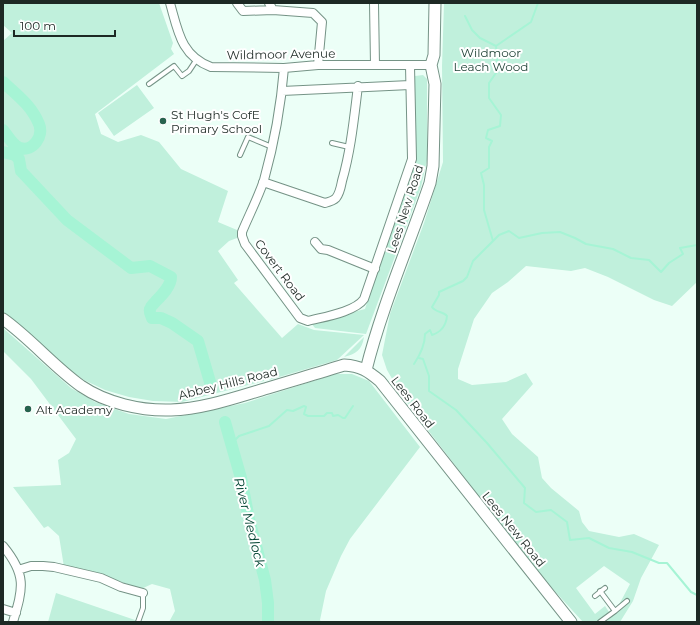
<svg xmlns="http://www.w3.org/2000/svg" width="700" height="625" font-family="Montserrat,sans-serif">
<rect width="100%" height="100%" fill="#ecfff7"/>
<path fill="#c0f0dc" d="M3,3h156l14,40 -2,6 3,5 -79,60 6,20 17,8 23,-7 18,7 22,27 47,22 -10,31 19,8v8l-8,3 -11,10 20,29 -4,3 48,55 16,-14 16,6 50,5 -27,25 -68,20v-2l-5,1v2l-82,21 -29,-1 -24,-4 -24,-7 -21,-10 -22,-16 -40,-37 -19,-15v-271l9,-8 -9,-8z
M444,3h253v279l-25,24 -18,-6 -46,-23 -23,-9 -14,3 -45,-5 -18,16 -16,11 -18,26 -16,50v10l14,6 34,-3 20,-9 7,11 -31,35 10,15 26,23 4,21 9,10 28,23 3,11 7,9 30,6 15,-3 25,11 -18,33 -8,23 -13,21h-14l8,-8 16,-30 -26,-18 -28,22 19,26 10,-8 4,6 -12,10h-14l-44,-48 -125,-162 -13,-18 -14,-24 -5,-15 8,-41 34,-91 19,-61 -1,-96z
M423,75l4,4v81l-6,27 -55,147 -51,-6 -4,-5 54,-14 49,-150 1,-83z
M137,85l17,23 -40,28 -16,-23z
M3,328l68,60 24,14 34,12 37,5 79,-16 90,-29h17l17,7 51,66 -70,92 -9,17 -15,35 -6,29 1,2h-152l6,-11 -5,-22 -18,-5 -11,5 -39,-14 -38,-8 -5,-31 -11,-10 -4,2 -31,-41 48,-2 -3,-25 11,-7 7,-14 -45,-60 -28,-28z
M364,337c-2,13 -8,17 -20,20z
M56,593l79,27 5,2h-92z"/>
<g fill="none" stroke-linecap="round" stroke-linejoin="round">
<path stroke="#a6f4d5" stroke-width="2" d="M465,16l7,14 8,8 16,8
M493,241l6,-6 10,-4 10,7 23,-5 18,-1 15,6 11,6 27,5 18,9 18,2 12,12 8,-9 14,-9 -3,-6 17,-3
M419,358l4,1 6,17v15l27,19 31,33 38,45 -1,15 12,9 15,-2 16,12 3,18 19,-2 20,10 23,4 27,11h8l24,29 6,3
M414,364c6,-9 11,-19 11,-30l5,-4 2,5c9,-3 14,-9 15,-19 -4,-5 -11,-3 -15,-9l7,-12v-3l24,-11 4,-4 6,-16 20,-20 -9,-31v-25l-3,-12 8,-5v-21l3,-6 -6,-3 2,-8 12,-4 1,-11 -12,-17v-15l9,-13 -2,-24 35,-24 7,-19
M232,447l4,-4 -1,-3 4,-4 30,-10 18,-16 6,1 11,-5 2,1 -2,7 4,2h16l3,-3h5l1,3 5,-1 5,3h2l8,-12"/>
<path stroke="#a6f4d5" stroke-width="12" d="M3,82c15,14 28,23 36,42 5,12 -6,28 -19,24 -7,-2 -12,-12 -17,-18
M3,152l12,3 4,4 2,12 46,49 64,48 19,-2 21,11c0,9 -9,18 -15,24 -2,3 -5,4 -6,8 -1,3 1,6 2,9h9l11,5 26,18 12,41
M225,422l16,56 8,41 16,61 3,23v19"/>
<defs>
<path id="lane" d="M149,84l25,-18 8,10 7,-5 8,-12
M332,143l17,4
M240,155l8,-18 24,10
M595,596l10,-8
M615,611l12,-10
M138,622l5,-14v-15
M600,622l15,-11 -15,-20"/>
<path id="street" d="M170,3c8,28 11,53 41,64l73,1 34,-3h113
M237,3l6,8 30,-1
M269,3l4,7 40,3 9,9 -4,43
M374,3l1,62
M284,68c-3,37 -10,76 -20,112 -6,18 -15,35 -22,52v4l3,8 55,74 8,3c15,-4 47,-9 56,-22l48,-140 -2,-93
M282,91l128,-6
M263,182l62,21c4,-1 8,-2 11,-5 4,-5 5,-12 6,-17 9,-31 12,-63 16,-95
M315,242l6,7 7,1 47,19
M3,546c24,29 20,42 10,76
M18,570l13,-4h12l11,1 47,11 20,9 22,6
M3,609l13,4"/>
<path id="secondary" d="M3,319c28,20 50,47 78,67 25,17 60,25 90,24 33,-1 66,-13 97,-22 26,-8 51,-15 76,-23 17,1 24,6 36,16l191,241
M366,370c16,-64 43,-125 64,-187l3,-17 2,-82 -4,-19 3,-10 1,-52"/>
</defs>
<use href="#lane" stroke="#759386" stroke-width="6"/>
<use href="#street" stroke="#759386" stroke-width="10"/>
<use href="#secondary" stroke="#759386" stroke-width="13"/>
<use href="#lane" stroke="#fff" stroke-width="4"/>
<use href="#street" stroke="#fff" stroke-width="8"/>
<use href="#secondary" stroke="#fff" stroke-width="11"/>
</g>
<g fill="#26634e" stroke="#fff" stroke-width="1.5">
<circle cx="163" cy="121" r="4"/>
<circle cx="28" cy="409" r="4"/>
</g>
<g text-anchor="middle" dominant-baseline="central" stroke-width="4" stroke-linejoin="round" paint-order="stroke">
<g font-size="12" fill="#1a3d31" stroke="#fff">
<text x="491" y="52">Wildmoor<tspan x="491" dy="14">Leach Wood</tspan></text>
</g>
<g font-size="12" fill="#1d2924" stroke="#fff">
<text transform="translate(281 54) rotate(-1)">Wildmoor Avenue</text>
<text transform="translate(405 209) rotate(-72)">Lees New Road</text>
<text transform="translate(280 270) rotate(53)">Covert Road</text>
<text transform="translate(228 383) rotate(-14)">Abbey Hills Road</text>
<text transform="translate(413 402) rotate(52)">Lees Road</text>
<text transform="translate(514 529) rotate(51)">Lees New Road</text>
</g>
<g font-size="12" fill="#1d2924" stroke="#fff" text-anchor="start">
<text x="171" y="114">St Hugh's CofE<tspan x="171" dy="14">Primary School</tspan></text>
<text x="36" y="409">Alt Academy</text>
</g>
<g font-size="13" font-style="italic" fill="#004331" stroke="#fff">
<text transform="translate(250 522) rotate(76)">River Medlock</text>
</g>
</g>
<rect width="700" height="625" fill="none" stroke="#1d2924" stroke-width="8"/>
<path d="M14 30v6h101v-6" fill="none" stroke="#1d2924" stroke-width="2"/>
<text x="20" y="30" font-size="12" fill="#1d2924" stroke="#ffffff" stroke-width="3" paint-order="stroke">100 m</text>
</svg>
